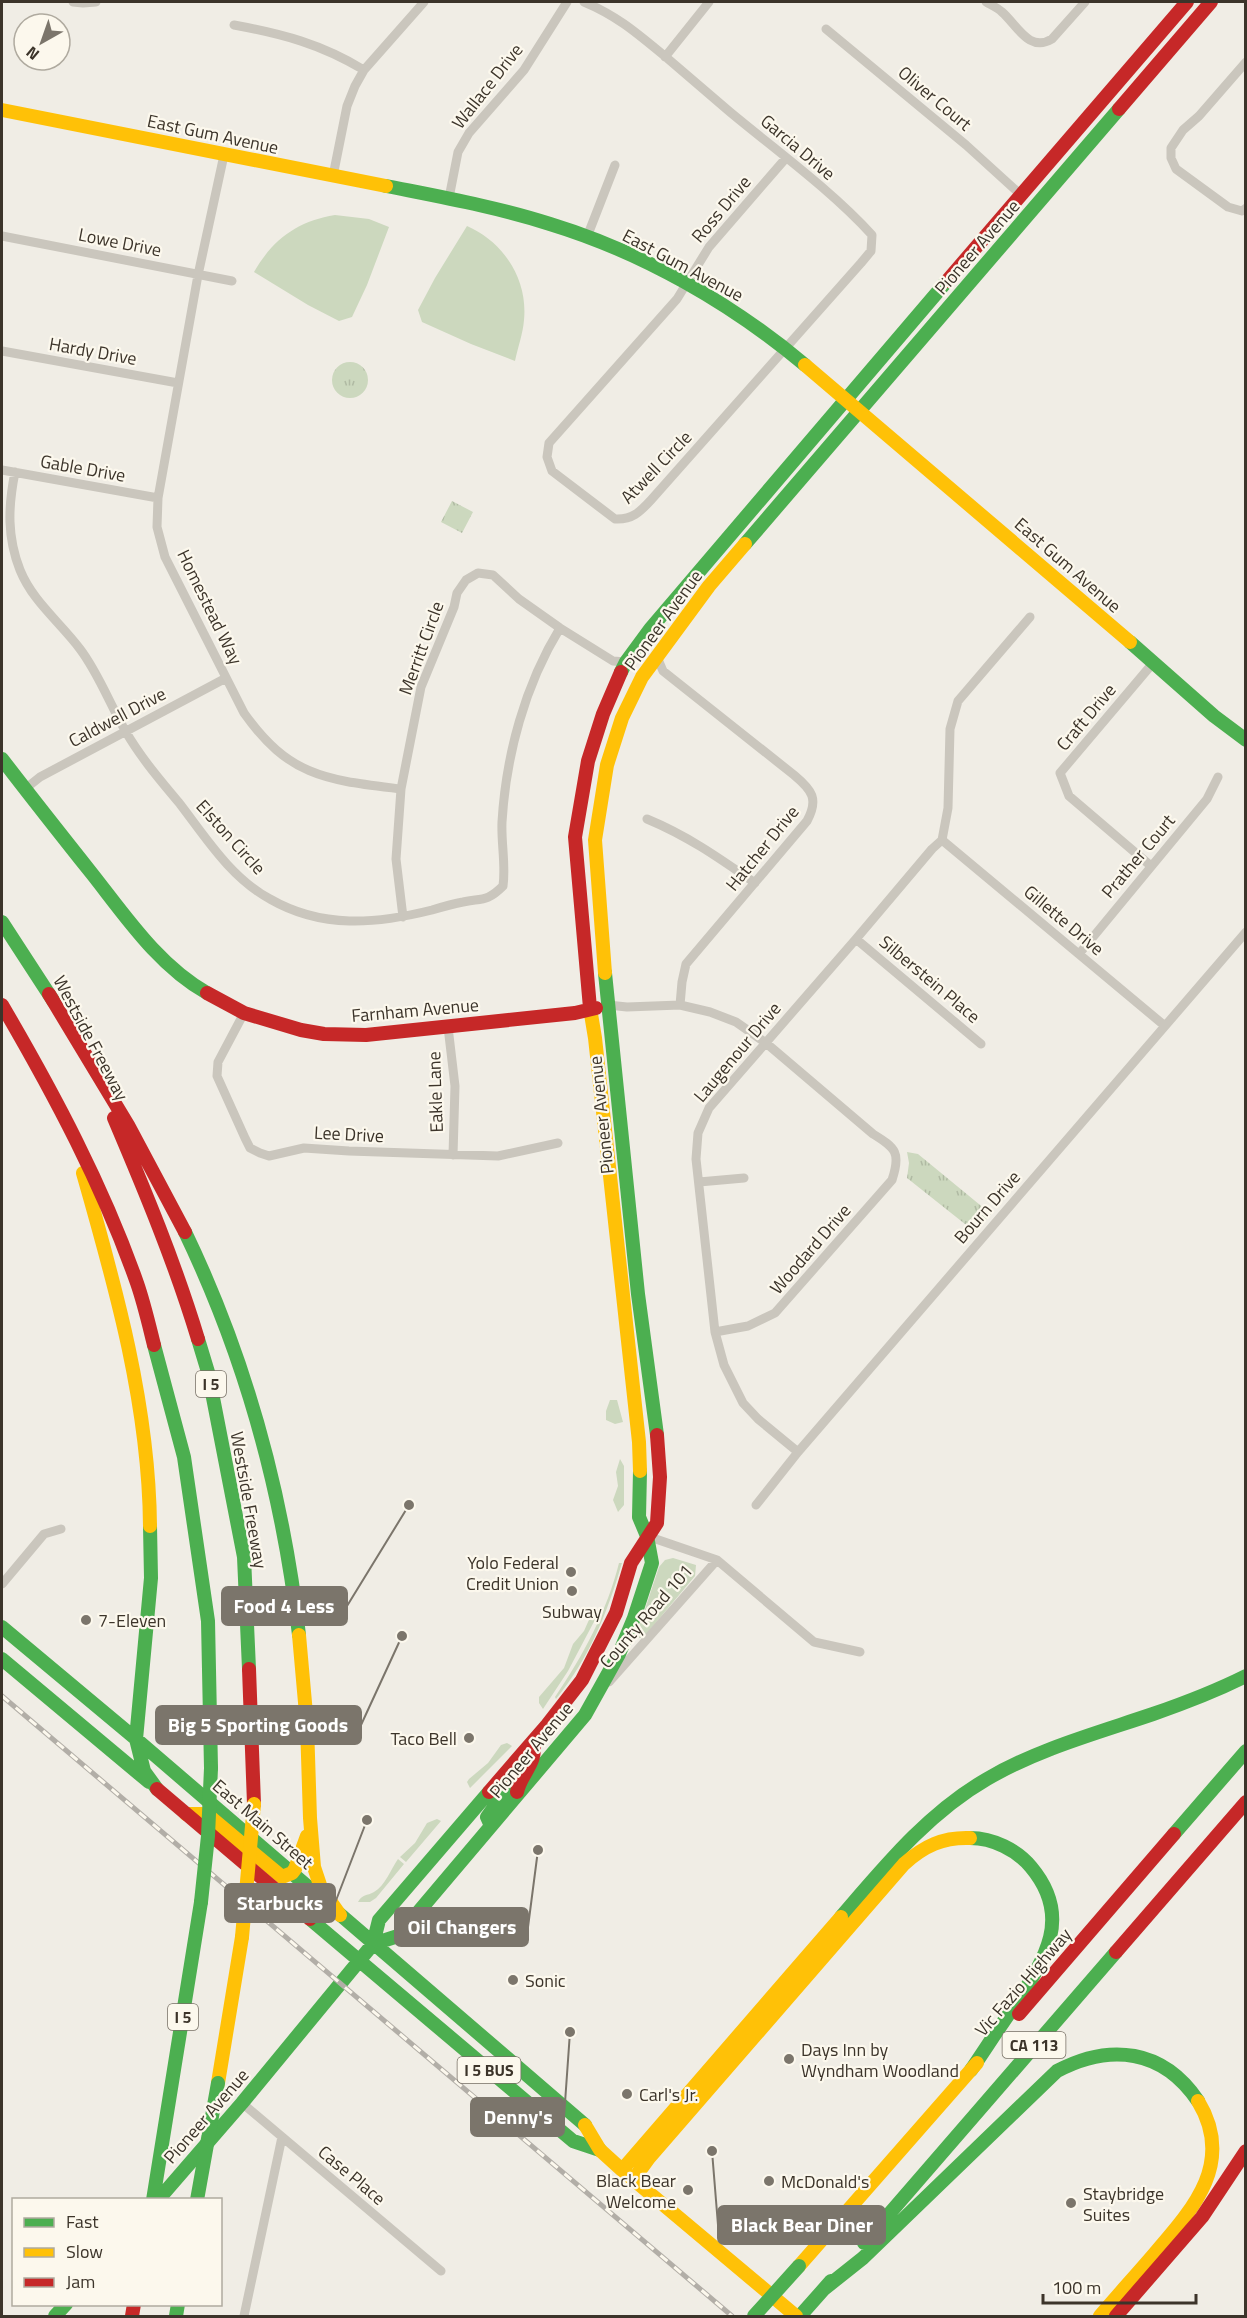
<svg xmlns="http://www.w3.org/2000/svg" width="1247" height="2318" font-family="'Titillium Web',sans-serif">
<defs>
<pattern id="park-tufts" width="24" height="20" patternUnits="userSpaceOnUse" patternTransform="scale(1.5)"><rect width="24" height="20" fill="#ccd8be"/><path d="M3 7l-1-3M5 7V3M7 7l1-3M15 17l-1-3M17 17v-4M19 17l1-3" fill="none" stroke="#b0baa3"/></pattern>
</defs>
<rect width="100%" height="100%" fill="#f0ede5"/>
<path fill="#ccd8be" d="M335,215l34,4 20,8 -22,58 -15,32 -13,4 -31,-16 -54,-33c19,-33 44,-51 81,-57z
M467,226c37,16 61,54 57,94 -1,13 -6,27 -9,41l-44,-17 -49,-22 -4,-12 17,-32z
M610,1400h7l6,22 -8,2 -9,-4v-9z
M620,1459l4,7v39l-6,7 -5,-12 5,-14 -2,-14z
M673,1558l23,7 -1,11 -52,62h-4l-2,-5 22,-66 6,-7z
M619,1563h3l-1,3c-14,48 -33,94 -65,133l-1,-2c28,-41 52,-86 64,-134z
M592,1613l5,3 -29,55 -25,38 -4,-6v-6l25,-29 9,-24 11,-13z
M507,1743l5,3 -42,42 -3,-6 2,-3 19,-16 13,-18z
M437,1819l4,2 -35,41 -6,-5 15,-14 12,-20z
M398,1859l6,5 -28,34 -6,4h-12c4,-8 9,-6 16,-10 11,-6 17,-23 24,-33z"/>
<path fill="url(#park-tufts)" d="M332 380a18 18 0 1 1 36 0a18 18 0 1 1-36 0Z
M452,501l21,11 -11,21 -21,-11z
M907,1152l11,2 73,60 -16,18 -68,-54 2,-15z"/>
<g fill="none" stroke-linecap="round" stroke-linejoin="round">
<path stroke="#cac6bd" stroke-width="9" d="M73,2l10,1 13,-1
M584,2c34,14 55,33 83,56 21,18 42,36 63,54 47,39 102,79 142,123l-1,16 -10,12 -210,237c-11,12 -19,20 -36,19l-63,-48 -5,-14 2,-14 128,-144 32,-52 77,-89
M986,2c5,3 12,6 16,10 15,13 27,41 50,27l33,-37
M234,25c49,9 87,19 130,45
M826,29l140,116 55,50
M665,57l44,-55
M1246,62l-47,54 -16,14 -12,18v10l5,11 52,38 14,4 4,-3
M224,155l-26,120 -40,223 -1,29 8,30 79,156c46,65 84,67 157,76
M333,176l14,-70 8,-20 9,-16 60,-68
M449,198l9,-46 11,-19 55,-63 43,-68
M2,236l230,45
M587,237l28,-72
M2,351l176,32
M2,470l156,28
M15,472c-7,35 -8,65 5,98 13,32 40,52 60,79 19,25 30,56 46,83 15,26 35,49 54,72 26,34 51,74 90,95 52,30 106,25 162,11 10,-3 20,-6 31,-8 19,-4 24,0 40,-16 3,-21 -2,-43 -1,-64 4,-67 23,-137 58,-194
M657,657l6,14 131,104c18,15 25,24 13,46l-121,143 -4,18 -2,23
M25,789l15,-12 186,-99
M647,819c41,17 72,39 108,64
M942,840l223,186
M942,840l6,-32 2,-79 8,-28 72,-84
M1151,866l-82,-70 -9,-23 93,-110
M403,917l-7,-58 5,-70 20,-102 33,-80 3,-14 9,-13 12,-7 15,2 26,24 41,29 53,33 13,1
M856,939l125,105
M1079,954l128,-155 11,-22
M608,1005l19,2 53,-2 30,7 26,10 30,21 107,91c23,14 28,19 19,46l-117,133 -27,13 -33,6
M244,1013l-26,49 -1,14 28,62 5,10 10,5 9,3 35,-8 45,3 149,5 60,-13
M448,1027l7,59 -2,69
M699,1182l45,-4
M798,1452l-40,-33 -15,-16 -19,-38 -9,-33 -19,-173 2,-26 11,-25 147,-169 76,-90 10,-9
M756,1505l42,-53 448,-520
M647,1536l70,24 97,82 46,10
M2,1584l42,-50 17,-5
M609,1682l108,-122
M242,2103l199,168
M244,2316l38,-179"/>
<path stroke="#4caf50" stroke-width="14" d="M386,186c55,11 111,21 164,38 92,28 181,79 255,141
M745,544l374,-435
M1130,642l84,74 32,24
M621,672l5,-10 25,-34 296,-347
M2,759c30,39 60,77 91,116 33,42 66,91 114,118
M2,922l52,80
M605,973l33,321 19,141
M185,1232c61,127 98,263 114,403
M198,1339l10,33 36,185 5,112
M154,1345l30,112 24,164 3,147
M150,1526l1,52 -15,161 8,32 13,18
M2,1627l134,112
M2,1659l147,123
M136,1739l449,386
M491,1826l-4,-9 18,-25 5,-23
M1174,1834l72,-83
M970,1838c23,0 47,12 61,29 42,50 14,92 -16,138 -15,21 -29,43 -44,65
M841,1917c44,-51 87,-104 146,-138 51,-30 110,-46 166,-65 32,-11 63,-23 93,-38
M310,1919l263,222 27,9
M373,1944l25,-8 187,-221 34,-61 15,-36 18,-55 -5,-27 -8,-19 1,-46
M153,2200l48,-298
M158,2200l84,-97 131,-159 6,-24 110,-128
M864,2243l252,-291
M824,2289l39,-31 194,-187c53,-28 106,-22 141,30
M55,2316l11,-12
M176,2316l2,-12
M800,2316l31,-35"/>
<path stroke="#ffc107" stroke-width="14" d="M2,110l384,76
M805,365l325,277
M605,973l-10,-133 12,-75 15,-47 20,-41 67,-91 36,-42
M590,1008l5,30 44,404 1,29
M83,1173c33,115 66,233 67,353
M299,1635l8,90 3,93 4,49 7,21 19,27
M186,1814h16l8,3 72,60 10,-4 3,-4 12,-33
M218,2083l24,-146
M585,2125l15,25 22,20 174,146
M622,2170l219,-253
M633,2180l16,-22 255,-294c20,-18 39,-27 66,-26
M799,2266l178,-203
M1100,2316c18,-21 37,-42 55,-63 39,-45 80,-91 43,-152"/>
<path stroke="#c62828" stroke-width="14" d="M1119,109l92,-107
M947,281l240,-279
M207,993l37,20 57,17 23,4 42,1 209,-22 21,-5
M49,994l79,131 57,107
M2,1005c52,89 101,181 135,278 7,20 12,42 17,62
M590,1008l-15,-171 13,-76 15,-47 18,-42
M114,1118c31,73 61,145 84,221
M249,1669l5,135
M157,1789l153,130
M489,1792l58,-67 35,-45 34,-67 15,-50 26,-40 3,-46 -3,-42
M517,1792c4,-19 21,-29 16,-50
M1116,1952l130,-150
M1019,2014l155,-180
M132,2316l2,-12
M1116,2316l86,-99 44,-66"/>
<defs>
<path id="rail" d="M2,1696l730,620"/>
</defs>
<use href="#rail" stroke="#b2aea7" stroke-width="5"/>
<use href="#rail" stroke="#fcf8ed" stroke-width="3" stroke-dasharray="9" stroke-linecap="butt"/>
<path stroke="#4caf50" stroke-width="14" d="M201,1902l7,-66 3,-68
M197,2200l21,-117
M754,2316l45,-50"/>
<path stroke="#ffc107" stroke-width="14" d="M242,1937l12,-133"/>
</g>
<g fill="#7b756b" stroke="#fcf8ed" stroke-width="2">
<circle cx="571" cy="1572" r="6"/>
<circle cx="572" cy="1591" r="6"/>
<circle cx="86" cy="1620" r="6"/>
<circle cx="469" cy="1738" r="6"/>
<circle cx="513" cy="1980" r="6"/>
<circle cx="789" cy="2059" r="6"/>
<circle cx="627" cy="2094" r="6"/>
<circle cx="769" cy="2181" r="6"/>
<circle cx="688" cy="2190" r="6"/>
<circle cx="1071" cy="2203" r="6"/>
</g>
<g text-anchor="middle" dominant-baseline="central" stroke-width="4.5" stroke-linejoin="round" paint-order="stroke">
<g fill="#fcf8ed" stroke="#766f64" stroke-width="1.5">
<rect x="196" y="1371" width="30" height="26" rx="4.5"/>
<rect x="168" y="2004" width="30" height="26" rx="4.5"/>
<rect x="1002.5" y="2032" width="63" height="26" rx="4.5"/>
<rect x="457.5" y="2057" width="63" height="26" rx="4.5"/>
</g>
<g font-size="16" font-weight="bold" fill="#3c342a">
<text x="211" y="1384">I 5</text>
<text x="183" y="2017">I 5</text>
<text x="1034" y="2045">CA 113</text>
<text x="489" y="2070">I 5 BUS</text>
</g>
<g font-size="18" fill="#3c342a" stroke="#fcf8ed">
<text transform="translate(487 86) rotate(-52)">Wallace Drive</text>
<text transform="translate(935 98) rotate(40)">Oliver Court</text>
<text transform="translate(213 134) rotate(12)">East Gum Avenue</text>
<text transform="translate(798 147) rotate(40)">Garcia Drive</text>
<text transform="translate(721 209) rotate(-50)">Ross Drive</text>
<text transform="translate(120 242) rotate(11)">Lowe Drive</text>
<text transform="translate(977 247) rotate(-49)">Pioneer Avenue</text>
<text transform="translate(683 265) rotate(28)">East Gum Avenue</text>
<text transform="translate(93 351) rotate(10)">Hardy Drive</text>
<text transform="translate(656 467) rotate(-46)">Atwell Circle</text>
<text transform="translate(83 468) rotate(10)">Gable Drive</text>
<text transform="translate(1068 565) rotate(41)">East Gum Avenue</text>
<text transform="translate(210 607) rotate(64)">Homestead Way</text>
<text transform="translate(663 620) rotate(-54)">Pioneer Avenue</text>
<text transform="translate(421 648) rotate(-70)">Merritt Circle</text>
<text transform="translate(117 717) rotate(-28)">Caldwell Drive</text>
<text transform="translate(1086 717) rotate(-50)">Craft Drive</text>
<text transform="translate(231 837) rotate(48)">Elston Circle</text>
<text transform="translate(762 848) rotate(-51)">Hatcher Drive</text>
<text transform="translate(1138 856) rotate(-50)">Prather Court</text>
<text transform="translate(1064 920) rotate(40)">Gillette Drive</text>
<text transform="translate(930 979) rotate(40)">Silberstein Place</text>
<text transform="translate(415 1010) rotate(-5)">Farnham Avenue</text>
<text transform="translate(91 1038) rotate(62)">Westside Freeway</text>
<text transform="translate(737 1052) rotate(-50)">Laugenour Drive</text>
<text transform="translate(435 1092) rotate(-92)">Eakle Lane</text>
<text transform="translate(601 1115) rotate(-96)">Pioneer Avenue</text>
<text transform="translate(349 1134) rotate(3)">Lee Drive</text>
<text transform="translate(987 1207) rotate(-49)">Bourn Drive</text>
<text transform="translate(810 1249) rotate(-49)">Woodard Drive</text>
<text transform="translate(249 1500) rotate(80)">Westside Freeway</text>
<text transform="translate(646 1616) rotate(-49)">County Road 101</text>
<text transform="translate(531 1750) rotate(-50)">Pioneer Avenue</text>
<text transform="translate(263 1824) rotate(41)">East Main Street</text>
<text transform="translate(1023 1982) rotate(-49)">Vic Fazio Highway</text>
<text transform="translate(206 2116) rotate(-49)">Pioneer Avenue</text>
<text transform="translate(352 2175) rotate(40)">Case Place</text>
</g>
<g font-size="18" fill="#3c342a" stroke="#fcf8ed" text-anchor="start">
<text x="559" y="1562" text-anchor="end">Yolo Federal<tspan x="559" dy="21">Credit Union</tspan></text>
<text x="572" y="1611" text-anchor="middle">Subway</text>
<text x="98" y="1620">7-Eleven</text>
<text x="457" y="1738" text-anchor="end">Taco Bell</text>
<text x="525" y="1980">Sonic</text>
<text x="801" y="2049">Days Inn by<tspan x="801" dy="21">Wyndham Woodland</tspan></text>
<text x="639" y="2094">Carl's Jr.</text>
<text x="676" y="2180" text-anchor="end">Black Bear<tspan x="676" dy="21">Welcome</tspan></text>
<text x="781" y="2181">McDonald's</text>
<text x="1083" y="2193">Staybridge<tspan x="1083" dy="21">Suites</tspan></text>
</g>
</g>
<path fill="none" stroke="#7b756b" stroke-width="2" d="M409 1505L347 1606M402 1636L361 1725M367 1820L335 1903M538 1850L528 1927M570 2032L564 2117M712 2151L718 2225"/>
<g fill="#7b756b" stroke="#fcf8ed" stroke-width="2">
<circle cx="409" cy="1505" r="6"/>
<circle cx="402" cy="1636" r="6"/>
<circle cx="367" cy="1820" r="6"/>
<circle cx="538" cy="1850" r="6"/>
<circle cx="570" cy="2032" r="6"/>
<circle cx="712" cy="2151" r="6"/>
</g>
<g fill="#7b756b" stroke="#7b756b" stroke-width="2">
<rect x="222" y="1587" width="125" height="38" rx="6"/>
<rect x="156" y="1706" width="205" height="38" rx="6"/>
<rect x="225" y="1884" width="110" height="38" rx="6"/>
<rect x="395" y="1908" width="133" height="38" rx="6"/>
<rect x="471" y="2098" width="93" height="38" rx="6"/>
<rect x="718" y="2206" width="167" height="38" rx="6"/>
</g>
<g font-size="20" text-anchor="middle" font-weight="bold" fill="#fff">
<text x="284" y="1613">Food 4 Less</text>
<text x="258" y="1732">Big 5 Sporting Goods</text>
<text x="280" y="1910">Starbucks</text>
<text x="462" y="1934">Oil Changers</text>
<text x="518" y="2124">Denny's</text>
<text x="802" y="2232">Black Bear Diner</text>
</g>
<rect width="1247" height="2318" fill="none" stroke="#3c342a" stroke-width="6"/>
<rect x="12" y="2198" width="210" height="108" fill="#fcf8ed" stroke="#afaa9f" stroke-width="1.5"/>
<rect x="24" y="2218" width="30" height="9" fill="#4caf50" stroke="#afaa9f" stroke-width="1.5"/>
<text x="66" y="2228" font-size="18" fill="#3c342a">Fast</text>
<rect x="24" y="2248" width="30" height="9" fill="#ffc107" stroke="#afaa9f" stroke-width="1.5"/>
<text x="66" y="2258" font-size="18" fill="#3c342a">Slow</text>
<rect x="24" y="2278" width="30" height="9" fill="#c62828" stroke="#afaa9f" stroke-width="1.5"/>
<text x="66" y="2288" font-size="18" fill="#3c342a">Jam</text>
<g transform="translate(42 42) rotate(220)"><circle r="28" fill="#fcf8ed" stroke="#afaa9f" stroke-width="1.5"/>
<path d="M0-4.5L10 22L0 15L-10 22Z" fill="#7b756b"/>
<text y="-9" font-size="16" font-weight="bold" text-anchor="middle" fill="#3c342a">N</text>
</g>
<path d="M1043 2294v9h153v-9" fill="none" stroke="#3c342a" stroke-width="3"/>
<text x="1052" y="2294" font-size="18" fill="#3c342a" stroke="#fcf8ed" stroke-width="4.5" paint-order="stroke">100 m</text>
</svg>
